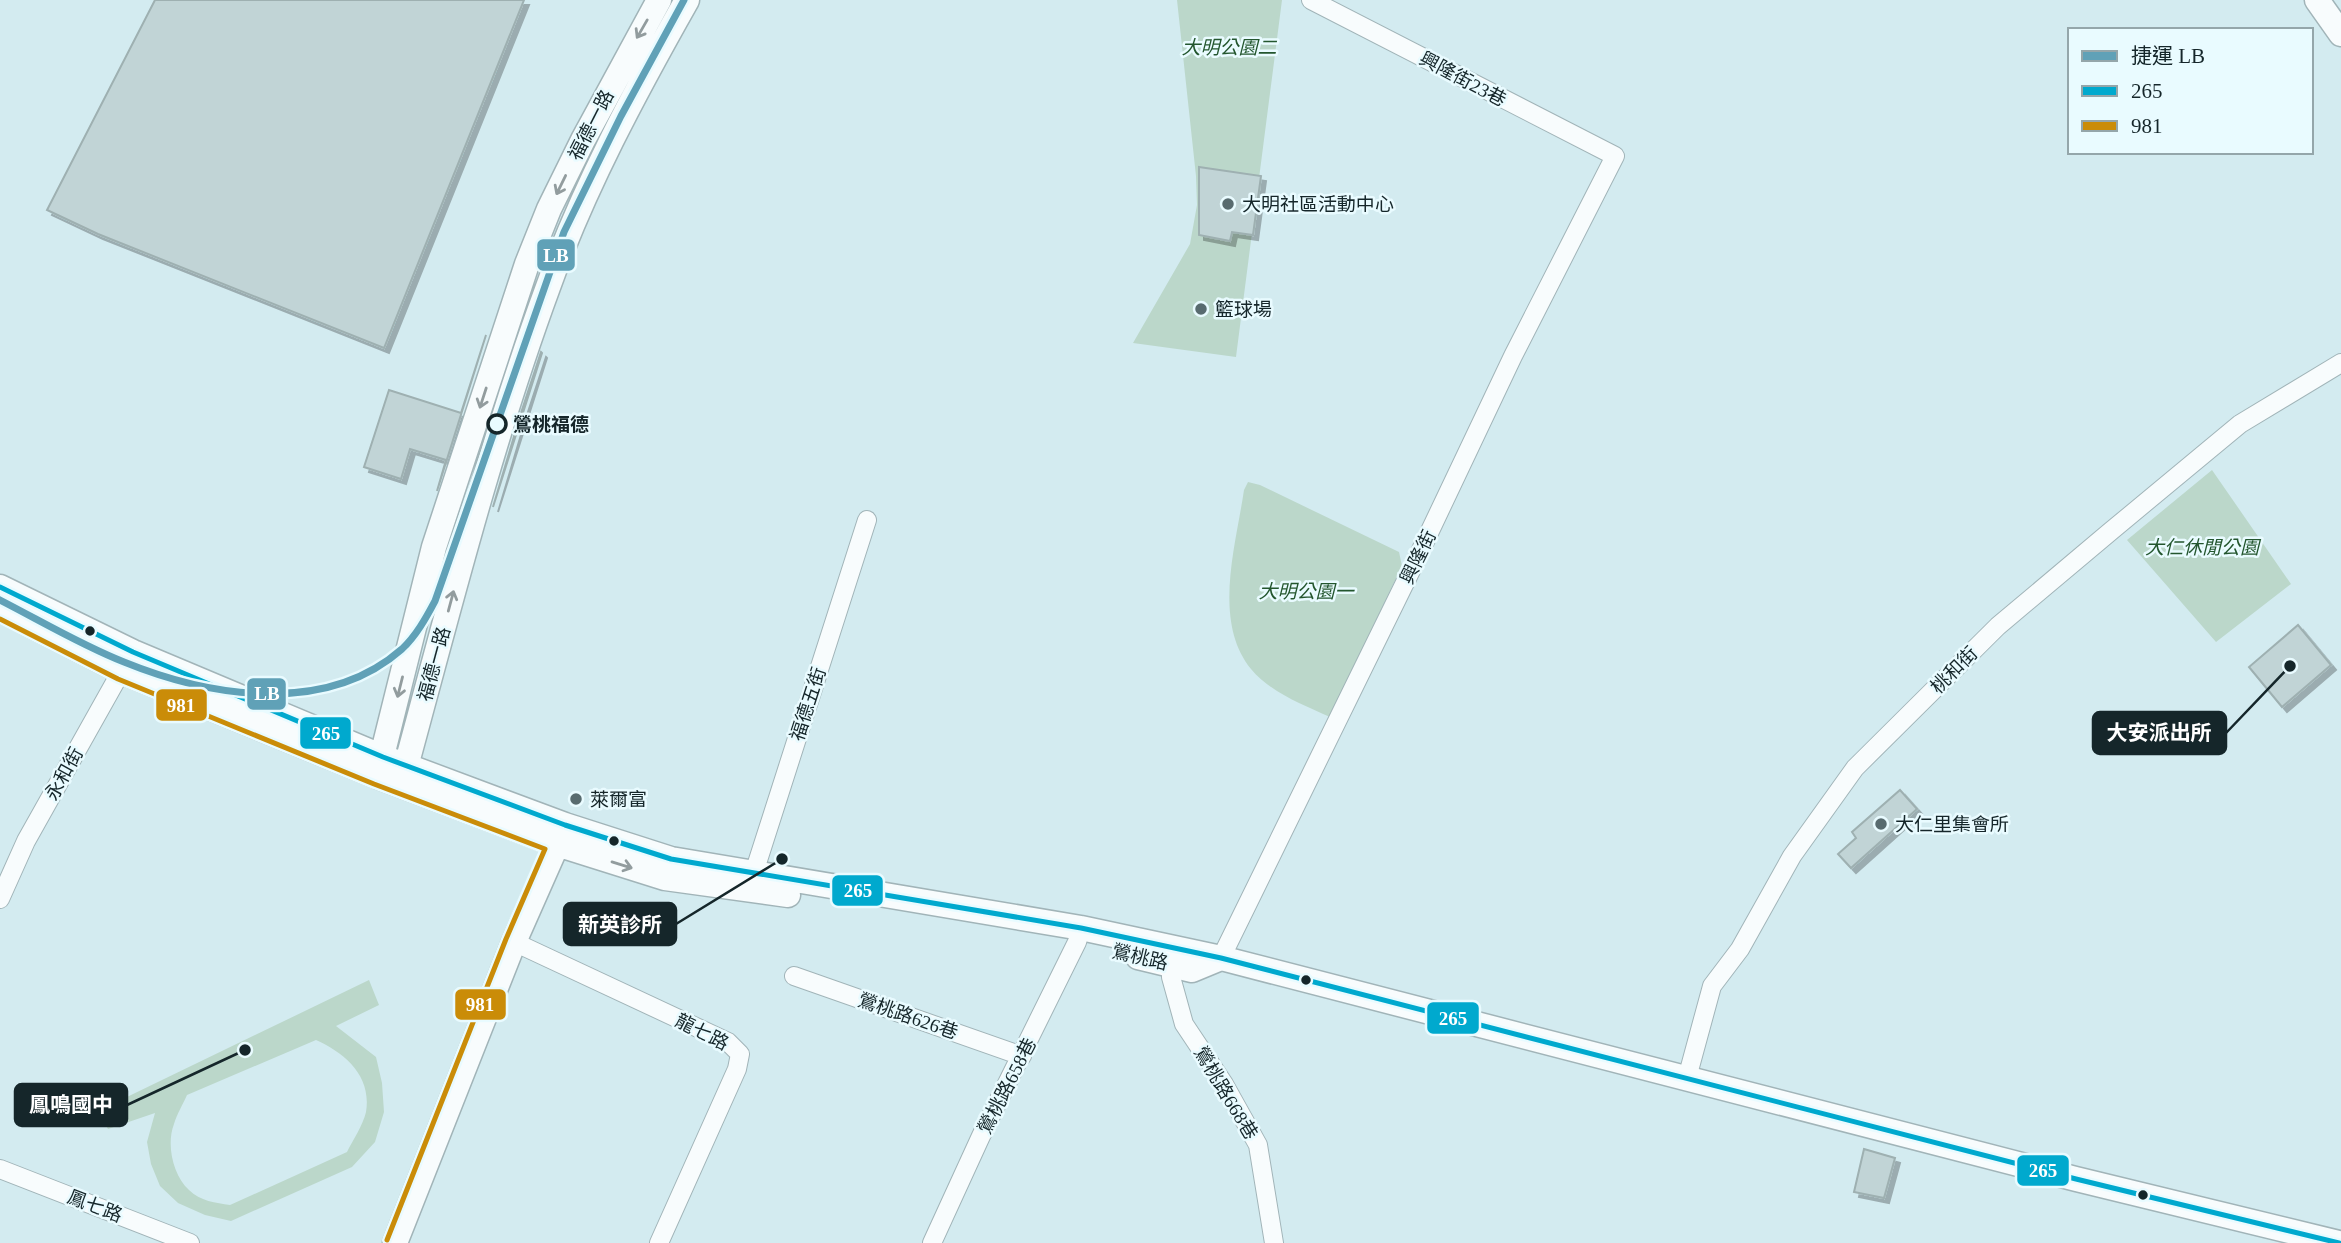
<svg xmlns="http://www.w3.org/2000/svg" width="2341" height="1243" font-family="'Times New Roman','Noto Sans TC',serif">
<defs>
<filter id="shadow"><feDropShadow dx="5" dy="5" stdDeviation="0" flood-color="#0004"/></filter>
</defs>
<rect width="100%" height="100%" fill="#d3ebf0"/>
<path fill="#bbd7ca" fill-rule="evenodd" d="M1177,0h105l-46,357 -103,-14 57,-99 7,-39 -1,-29z
M2212,470l79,114 -75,58 -89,-102z
M1248,482l12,3 139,67 3,14 -72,151c-27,-12 -60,-25 -79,-48 -39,-48 -15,-124 -7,-179z
M369,980l10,25 -43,21 40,31 6,26 2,29 -9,30 -23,25 -121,54 -26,-6 -27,-12 -18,-17 -9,-22 -4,-22 8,-29 -47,16 -10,-18zM316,1040c29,13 56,36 50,72 -3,13 -13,28 -19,40l-117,53c-14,-2 -30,-4 -41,-15 -16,-15 -23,-45 -15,-66 3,-10 9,-20 13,-29z"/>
<path fill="#c1d4d6" stroke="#9eb0b1" stroke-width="2" filter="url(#shadow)" d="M155,0h369l-140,348 -286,-114 -51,-24z
M1199,167l62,9 -8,59 -21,-3 -2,9 -31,-6z
M486,335l-49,156 9,-31 -36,-11 -9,30 -37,-12 25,-77 72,23z
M541,352l1,1 -49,154 28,-94z
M2298,625l33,40 -49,42 -33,-40z
M1900,790l17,19 -66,59 -13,-14 18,-16 -4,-6z
M1864,1149l31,9 -11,40 -30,-6z"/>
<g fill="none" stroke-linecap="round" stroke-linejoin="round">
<defs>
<path id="street" d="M751,882l116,-362
M0,899l26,-58 101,-180
M514,942l214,100 12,12 -3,15 -78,174
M1171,956v21l13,47 40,60 34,61 16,98
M1221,958l199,-406 93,-196 102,-200 -304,-156
M794,976l228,80
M1687,1078l25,-92 28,-37 52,-93 63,-88 143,-142 113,-95 129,-107 101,-61
M0,1169l190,74
M932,1243l49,-107 96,-194 4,-14"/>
<path id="secondary" d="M2317,0l24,34
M0,587l133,65 250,105 182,68 106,34 410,69 140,30 855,221 263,64
M0,609l121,62 256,105 180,68 108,34 123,17
M378,772l56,-225 93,-283 22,-55 34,-69 76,-140
M402,781c45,-165 87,-334 146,-494 36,-100 87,-195 139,-287
M1138,957l54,13 29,-12
M395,1243l119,-301 50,-113"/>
</defs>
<use href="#street" stroke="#a1b4b8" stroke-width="20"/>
<use href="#secondary" stroke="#a1b4b8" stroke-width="27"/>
<use href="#street" stroke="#f8fcfd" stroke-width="18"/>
<use href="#secondary" stroke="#f8fcfd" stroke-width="24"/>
<defs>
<path id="bus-1" d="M0,587l133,65 250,105 182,68 106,34 410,69 140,30 855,221 263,64"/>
<path id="bus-2" d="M0,619l118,60 256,105 171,65 -39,90 -119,301"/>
</defs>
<use href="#bus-1" stroke="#e9fbff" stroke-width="10"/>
<use href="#bus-2" stroke="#e9fbff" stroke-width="10"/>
<use href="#bus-1" stroke="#00a9ce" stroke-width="5"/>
<use href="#bus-2" stroke="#ca8c08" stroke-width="5"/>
<defs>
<path id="metro-1" d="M0,600c41,21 81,45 124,62 86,35 202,54 278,-13 14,-13 24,-31 33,-48l129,-369 57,-116 63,-116"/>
</defs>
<use href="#metro-1" stroke="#e9fbff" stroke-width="12"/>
<use href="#metro-1" stroke="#60a1b7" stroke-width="7"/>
</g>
<defs><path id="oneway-shaft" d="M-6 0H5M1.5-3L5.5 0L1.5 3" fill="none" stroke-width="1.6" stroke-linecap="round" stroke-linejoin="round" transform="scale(1.75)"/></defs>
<g stroke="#929c9e">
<use href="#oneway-shaft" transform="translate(642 29) rotate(120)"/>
<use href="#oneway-shaft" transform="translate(561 185) rotate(116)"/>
<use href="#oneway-shaft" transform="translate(483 398) rotate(108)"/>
<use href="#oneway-shaft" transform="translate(451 601) rotate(-75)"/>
<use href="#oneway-shaft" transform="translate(400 687) rotate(104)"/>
<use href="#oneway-shaft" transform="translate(622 865) rotate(17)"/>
</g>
<g fill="#586b6f" stroke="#e9fbff" stroke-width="2.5">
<circle cx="1228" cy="204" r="7"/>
<circle cx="1201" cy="309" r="7"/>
<circle cx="576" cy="799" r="7"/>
<circle cx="1881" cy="824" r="7"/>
</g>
<circle fill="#e9fbff" stroke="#15262a" stroke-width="3.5" cx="497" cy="424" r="9"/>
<g fill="#15262a" stroke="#e9fbff" stroke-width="2.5">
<circle cx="90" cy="631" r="6"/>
<circle cx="614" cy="841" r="6"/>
<circle cx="1306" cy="980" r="6"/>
<circle cx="2143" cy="1195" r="6"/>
</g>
<g text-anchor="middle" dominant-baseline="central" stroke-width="5" stroke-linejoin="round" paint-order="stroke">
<g font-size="19" font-style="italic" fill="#23562e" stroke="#e9fbff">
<text x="1229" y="47">大明公園二</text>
<text x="2202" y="547">大仁休閒公園</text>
<text x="1306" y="591">大明公園一</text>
</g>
<g font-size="19" fill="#15262a" stroke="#e9fbff">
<text transform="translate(1463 79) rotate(28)">興隆街23巷</text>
<text transform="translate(591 125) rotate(-63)">福德一路</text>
<text transform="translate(1418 557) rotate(-64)">興隆街</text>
<text transform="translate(434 664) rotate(-75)">福德一路</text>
<text transform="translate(1954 670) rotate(-45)">桃和街</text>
<text transform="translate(808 704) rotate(-72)">福德五街</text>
<text transform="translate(64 774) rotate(-61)">永和街</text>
<text transform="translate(1140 957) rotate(13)">鶯桃路</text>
<text transform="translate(908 1016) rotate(19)">鶯桃路626巷</text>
<text transform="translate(702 1032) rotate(27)">龍七路</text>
<text transform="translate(1007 1086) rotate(-63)">鶯桃路658巷</text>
<text transform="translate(1226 1093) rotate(59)">鶯桃路668巷</text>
<text transform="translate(95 1206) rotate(21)">鳳七路</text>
</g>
<g font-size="19" fill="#15262a" stroke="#e9fbff" text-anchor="start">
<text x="1242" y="204">大明社區活動中心</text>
<text x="1215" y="309">籃球場</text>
<text x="590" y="799">萊爾富</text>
<text x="1895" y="824">大仁里集會所</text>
</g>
<g font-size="19" font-weight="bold" fill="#15262a" stroke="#e9fbff" text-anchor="start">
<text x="513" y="424">鶯桃福德</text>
</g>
</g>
<path fill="none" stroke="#15262a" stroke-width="2.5" d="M2290 666L2226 733M782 859L676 924M245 1050L127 1105"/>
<g fill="#15262a" stroke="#e9fbff" stroke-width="2.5">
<circle cx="2290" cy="666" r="7"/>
<circle cx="782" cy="859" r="7"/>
<circle cx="245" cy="1050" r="7"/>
</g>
<g fill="#15262a" stroke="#15262a" stroke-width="2.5">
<rect x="2093" y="712" width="133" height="42" rx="7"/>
<rect x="564" y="903" width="112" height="42" rx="7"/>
<rect x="15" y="1084" width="112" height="42" rx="7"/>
</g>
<g font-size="21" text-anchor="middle" font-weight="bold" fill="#fff">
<text x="2159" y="740">大安派出所</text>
<text x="620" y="932">新英診所</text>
<text x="71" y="1112">鳳鳴國中</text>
</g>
<g stroke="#e9fbff" stroke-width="2.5">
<rect x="536" y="238" width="40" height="34" rx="7" fill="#60a1b7"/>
<rect x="246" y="677" width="41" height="34" rx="7" fill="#60a1b7"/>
<rect x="155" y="688" width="53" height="34" rx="7" fill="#ca8c08"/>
<rect x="299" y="716" width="53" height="34" rx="7" fill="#00a9ce"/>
<rect x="831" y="874" width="53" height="33" rx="7" fill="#00a9ce"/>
<rect x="454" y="988" width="53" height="33" rx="7" fill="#ca8c08"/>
<rect x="1426" y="1001" width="54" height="34" rx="7" fill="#00a9ce"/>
<rect x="2016" y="1154" width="54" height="33" rx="7" fill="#00a9ce"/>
</g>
<g font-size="19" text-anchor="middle" font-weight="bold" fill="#fff">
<text x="556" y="262">LB</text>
<text x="267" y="700">LB</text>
<text x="181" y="712">981</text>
<text x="326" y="740">265</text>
<text x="858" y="897">265</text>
<text x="480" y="1011">981</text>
<text x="1453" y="1025">265</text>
<text x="2043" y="1177">265</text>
</g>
<rect x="2068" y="28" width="245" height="126" fill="#e9fbff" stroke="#94a6aa" stroke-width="2"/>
<rect x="2082" y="51" width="35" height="10" fill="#60a1b7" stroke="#94a6aa" stroke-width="2"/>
<text x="2131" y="63" font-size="21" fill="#15262a">捷運 LB</text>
<rect x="2082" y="86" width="35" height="10" fill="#00a9ce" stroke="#94a6aa" stroke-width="2"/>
<text x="2131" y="98" font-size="21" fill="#15262a">265</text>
<rect x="2082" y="121" width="35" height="10" fill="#ca8c08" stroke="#94a6aa" stroke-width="2"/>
<text x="2131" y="133" font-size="21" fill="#15262a">981</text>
</svg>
